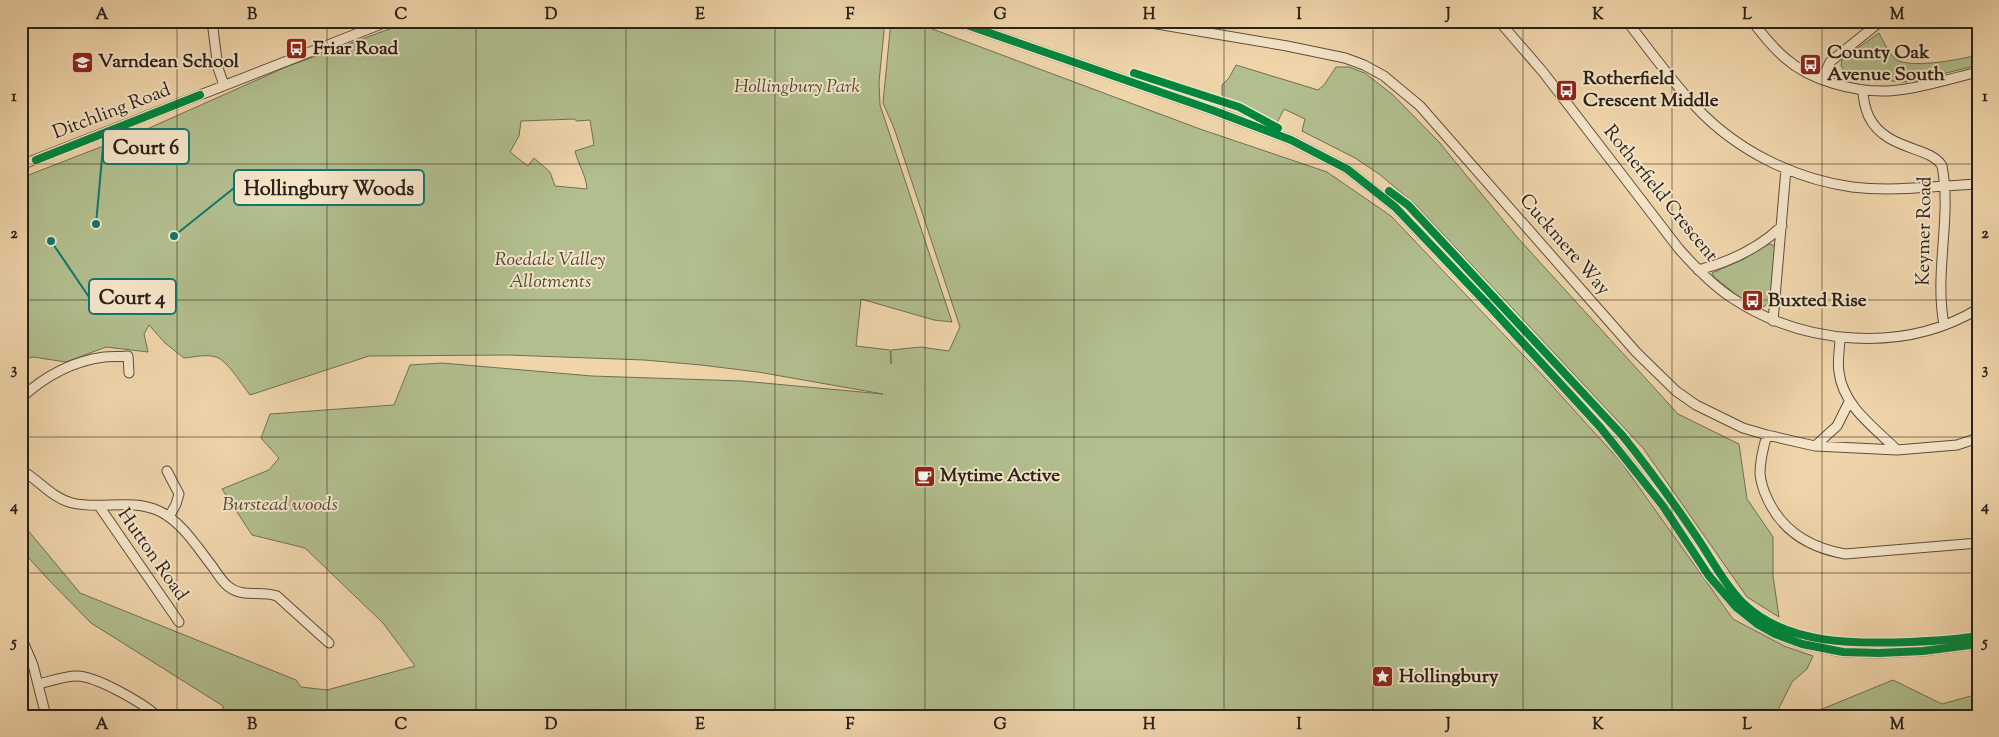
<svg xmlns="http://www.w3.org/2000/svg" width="1999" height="737" font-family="'Sorts Mill Goudy',serif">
<rect width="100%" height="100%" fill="#f0d5ab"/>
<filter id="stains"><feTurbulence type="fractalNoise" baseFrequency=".004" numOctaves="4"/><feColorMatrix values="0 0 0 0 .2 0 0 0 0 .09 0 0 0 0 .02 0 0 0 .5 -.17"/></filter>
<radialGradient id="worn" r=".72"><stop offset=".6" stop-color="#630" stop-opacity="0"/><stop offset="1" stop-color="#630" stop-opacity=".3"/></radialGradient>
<path fill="#b2be8e" stroke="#6e7054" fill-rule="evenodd" d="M411,21h474l-6,61 1,23 72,217 -18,-2 -73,-21 -5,47 34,4 1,14v-14l30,-3 28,4 11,-24 -66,-199 -11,-25 8,-82h20l289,108 127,43 64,44 155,163 75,83 112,157 51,27 29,10 -6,13 -15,13 -17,34h-1552v-10l-132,-83 -47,-48 -23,-26v-27l59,71 216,87 5,7 26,3 88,-24 -32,-43 -78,-75 -53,-13 -30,-46 47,-19 10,-12 -18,-20 9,-24 124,-9 16,-40 32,-2 150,13 150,5 141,13 -125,-22 -57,-7 -57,-5 -136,-5 -139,1 -119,39c-8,-10 -23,-35 -34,-38 -10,-3 -22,0 -32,1l-19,-15 -16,-18 -5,9 4,18 -42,-5 -40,15 -33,-5 -12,3v-182l126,-49 139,-62zM574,119l3,2 13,-1 4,25 -19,6c3,13 11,24 12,38l-32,-3 -5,-14 -16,-14 -6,8 -18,-14 9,-16 2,-15z
M1879,33c4,7 8,17 14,24 12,14 68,2 85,-2v10l-63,16 -13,1 -34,-4 -24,-6 -3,-7 1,-6z
M1236,65l82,25 6,-5 12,-18h13l16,6 28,22 46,47 78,95 161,177 61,30 8,55 26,38v39l6,41 -32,-20 -104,-149 -228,-244 -36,-30 -24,-16 -53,-27 3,-12 -21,-10 -8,16 -54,-29v-11l7,-7z
M1769,244l4,1 2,3 -5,54 -5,4 -5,2 -22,-12 -24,-19 -2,-4 30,-13z
M1893,680l49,24 36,-10v22h-173z"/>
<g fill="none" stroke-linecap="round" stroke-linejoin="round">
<defs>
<path id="minor" d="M212,21l6,47 6,17
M955,21l257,89 79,30 56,29 48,38 96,101 109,119 63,79 46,70 28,32 20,16 18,10 27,10 41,8 36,1 44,-2 55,-7
M1139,21l148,25 58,12 19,7 20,11 36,30 216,246 40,39 20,14 47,23 24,7 48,11 82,4 60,-5 21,-7
M1499,21l44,51 136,177c16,18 33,36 53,49 71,47 171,56 246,11
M1627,21c22,29 44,59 69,86 40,43 98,72 156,80 41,5 85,-1 126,-3
M1752,21c10,13 20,26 33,37 26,23 69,34 103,33 30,-2 61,-12 90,-19
M1822,79l8,-17 51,-41
M1863,90c0,10 2,18 6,27 17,34 62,29 73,49 10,52 -8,105 2,159
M21,165l368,-144
M1698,270c32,-8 60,-21 84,-44
M1773,321l13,-152
M1840,337c0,12 -3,23 -1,35 4,34 35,55 58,78
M21,398c23,-21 52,-37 83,-41 8,-1 16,0 24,-1l1,17
M1767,435c-4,13 -7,26 -7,39 1,9 4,18 8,26 15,32 43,48 77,54l133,-11
M1815,446l22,-20 12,-24
M21,470c18,10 31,28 51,33 29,7 59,-5 87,8 23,11 38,36 53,55 5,7 10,16 17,21 14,11 32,3 48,9l52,47
M167,471l12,23 -3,10 -7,13
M99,506l80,116
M21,637l12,28 13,51
M39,684c12,-3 25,-8 38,-8 19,0 66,27 80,40"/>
</defs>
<use href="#minor" stroke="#5c4f3e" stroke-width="11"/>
<use href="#minor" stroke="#f5e4c8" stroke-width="9"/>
<defs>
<path id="cycleway" d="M955,21l257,89 79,30 56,29 48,38 96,101 109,119 63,79 46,70 28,32 20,16 18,10 27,10 41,8 36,1 44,-2 55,-7
M1134,73l105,34 39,21
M36,160l164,-65
M1389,191l19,14 214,230c25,31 49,64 72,98 16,23 30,51 50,71 43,41 111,40 166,38 22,-1 45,-2 68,-6"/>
</defs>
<use href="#cycleway" stroke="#f5e4c8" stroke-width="11"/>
<use href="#cycleway" stroke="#00873e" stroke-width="8"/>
</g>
<path fill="none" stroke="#2a2219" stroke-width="1" stroke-opacity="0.55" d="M177,21v695M327,21v695M476,21v695M626,21v695M775,21v695M925,21v695M1074,21v695M1224,21v695M1373,21v695M1523,21v695M1672,21v695M1822,21v695M21,164h1957M21,300h1957M21,437h1957M21,573h1957"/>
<defs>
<symbol id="bus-square" viewBox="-11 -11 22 22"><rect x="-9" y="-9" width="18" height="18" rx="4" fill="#8f2418" stroke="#f5e4c8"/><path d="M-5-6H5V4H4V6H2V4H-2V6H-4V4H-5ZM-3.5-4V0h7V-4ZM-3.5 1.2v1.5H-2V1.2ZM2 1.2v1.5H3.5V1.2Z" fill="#fff"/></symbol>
<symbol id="school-square" viewBox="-11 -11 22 22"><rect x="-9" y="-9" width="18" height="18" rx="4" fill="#8f2418" stroke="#f5e4c8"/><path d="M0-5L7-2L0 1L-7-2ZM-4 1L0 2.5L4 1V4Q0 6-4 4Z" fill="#fff"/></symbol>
<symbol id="cafe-square" viewBox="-11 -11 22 22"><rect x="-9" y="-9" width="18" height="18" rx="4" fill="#8f2418" stroke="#f5e4c8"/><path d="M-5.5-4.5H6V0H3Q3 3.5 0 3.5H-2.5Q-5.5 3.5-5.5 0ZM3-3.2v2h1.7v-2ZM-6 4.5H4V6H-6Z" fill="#fff"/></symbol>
<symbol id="sight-square" viewBox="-11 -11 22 22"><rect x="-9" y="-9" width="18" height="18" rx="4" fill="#8f2418" stroke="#f5e4c8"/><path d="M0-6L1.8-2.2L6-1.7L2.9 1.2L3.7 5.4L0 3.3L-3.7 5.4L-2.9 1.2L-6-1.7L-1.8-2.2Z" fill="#fff"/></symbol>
</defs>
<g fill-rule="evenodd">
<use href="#bus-square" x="284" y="36" width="25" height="25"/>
<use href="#school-square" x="70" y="50" width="25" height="25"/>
<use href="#bus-square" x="1798" y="52" width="25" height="25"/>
<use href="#bus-square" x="1554" y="78" width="25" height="25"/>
<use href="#bus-square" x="1740" y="288" width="25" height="25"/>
<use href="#cafe-square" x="912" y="464" width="25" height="25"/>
<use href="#sight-square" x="1370" y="664" width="25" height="25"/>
</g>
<g text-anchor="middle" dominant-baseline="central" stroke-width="4" stroke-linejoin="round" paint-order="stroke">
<g font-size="19" font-weight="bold" fill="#2a2219" stroke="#f5e4c8" text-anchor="start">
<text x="313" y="49">Friar Road</text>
<text x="1827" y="53">County Oak<tspan x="1827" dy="22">Avenue South</tspan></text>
<text x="98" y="62">Varndean School</text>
<text x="1583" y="79">Rotherfield<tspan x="1583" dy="22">Crescent Middle</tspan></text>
<text x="1768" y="301">Buxted Rise</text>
<text x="940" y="476">Mytime Active</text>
<text x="1399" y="677">Hollingbury</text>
</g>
<g font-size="19" font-style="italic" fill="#4c4936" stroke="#f5e4c8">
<text x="797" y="87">Hollingbury Park</text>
<text x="550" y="260">Roedale Valley<tspan x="550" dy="22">Allotments</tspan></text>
<text x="280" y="505">Burstead woods</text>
</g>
<g font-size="19" fill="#2a2219" stroke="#f5e4c8">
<text transform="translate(112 112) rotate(-21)">Ditchling Road</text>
<text transform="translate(1660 194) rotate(51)">Rotherfield Crescent</text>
<text transform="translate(1925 231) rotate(-89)">Keymer Road</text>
<text transform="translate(1564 245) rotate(49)">Cuckmere Way</text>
<text transform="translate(152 555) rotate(55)">Hutton Road</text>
</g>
</g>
<path fill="none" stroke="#0f766e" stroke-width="2" d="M96 224L103 147M174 236L234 188M51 241L89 297"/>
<g fill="#0f766e" stroke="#f5e4c8" stroke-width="2">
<circle cx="96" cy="224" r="5"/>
<circle cx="174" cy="236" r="5"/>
<circle cx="51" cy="241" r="5"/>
</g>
<g fill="#f5e4c8" stroke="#0f766e" stroke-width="2">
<rect x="103" y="129" width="86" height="35" rx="5"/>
<rect x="234" y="170" width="190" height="35" rx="5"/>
<rect x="89" y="279" width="87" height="35" rx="5"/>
</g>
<g font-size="20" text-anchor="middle" font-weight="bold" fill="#2a2219">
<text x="146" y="154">Court 6</text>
<text x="329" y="195">Hollingbury Woods</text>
<text x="132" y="304">Court 4</text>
</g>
<rect width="1999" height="737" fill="none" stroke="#f0d5ab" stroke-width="55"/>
<rect x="28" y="28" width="1944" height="682" fill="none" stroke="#2a2219" stroke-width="2"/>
<g font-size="16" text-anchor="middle" font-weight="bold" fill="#2a2219">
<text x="102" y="19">A</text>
<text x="252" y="19">B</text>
<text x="401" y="19">C</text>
<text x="551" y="19">D</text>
<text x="700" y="19">E</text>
<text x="850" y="19">F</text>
<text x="1000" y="19">G</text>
<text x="1149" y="19">H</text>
<text x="1299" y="19">I</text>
<text x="1448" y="19">J</text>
<text x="1598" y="19">K</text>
<text x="1747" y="19">L</text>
<text x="1897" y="19">M</text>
<text x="14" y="101">1</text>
<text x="1985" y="101">1</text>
<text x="14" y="238">2</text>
<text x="1985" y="238">2</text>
<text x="14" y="374">3</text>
<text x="1985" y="374">3</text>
<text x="14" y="511">4</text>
<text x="1985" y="511">4</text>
<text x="14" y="647">5</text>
<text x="1985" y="647">5</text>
<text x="102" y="729">A</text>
<text x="252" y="729">B</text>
<text x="401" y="729">C</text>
<text x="551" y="729">D</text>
<text x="700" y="729">E</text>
<text x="850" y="729">F</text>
<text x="1000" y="729">G</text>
<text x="1149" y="729">H</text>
<text x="1299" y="729">I</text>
<text x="1448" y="729">J</text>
<text x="1598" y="729">K</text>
<text x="1747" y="729">L</text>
<text x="1897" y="729">M</text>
</g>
<rect width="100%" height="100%" filter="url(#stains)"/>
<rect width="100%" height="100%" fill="url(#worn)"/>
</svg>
